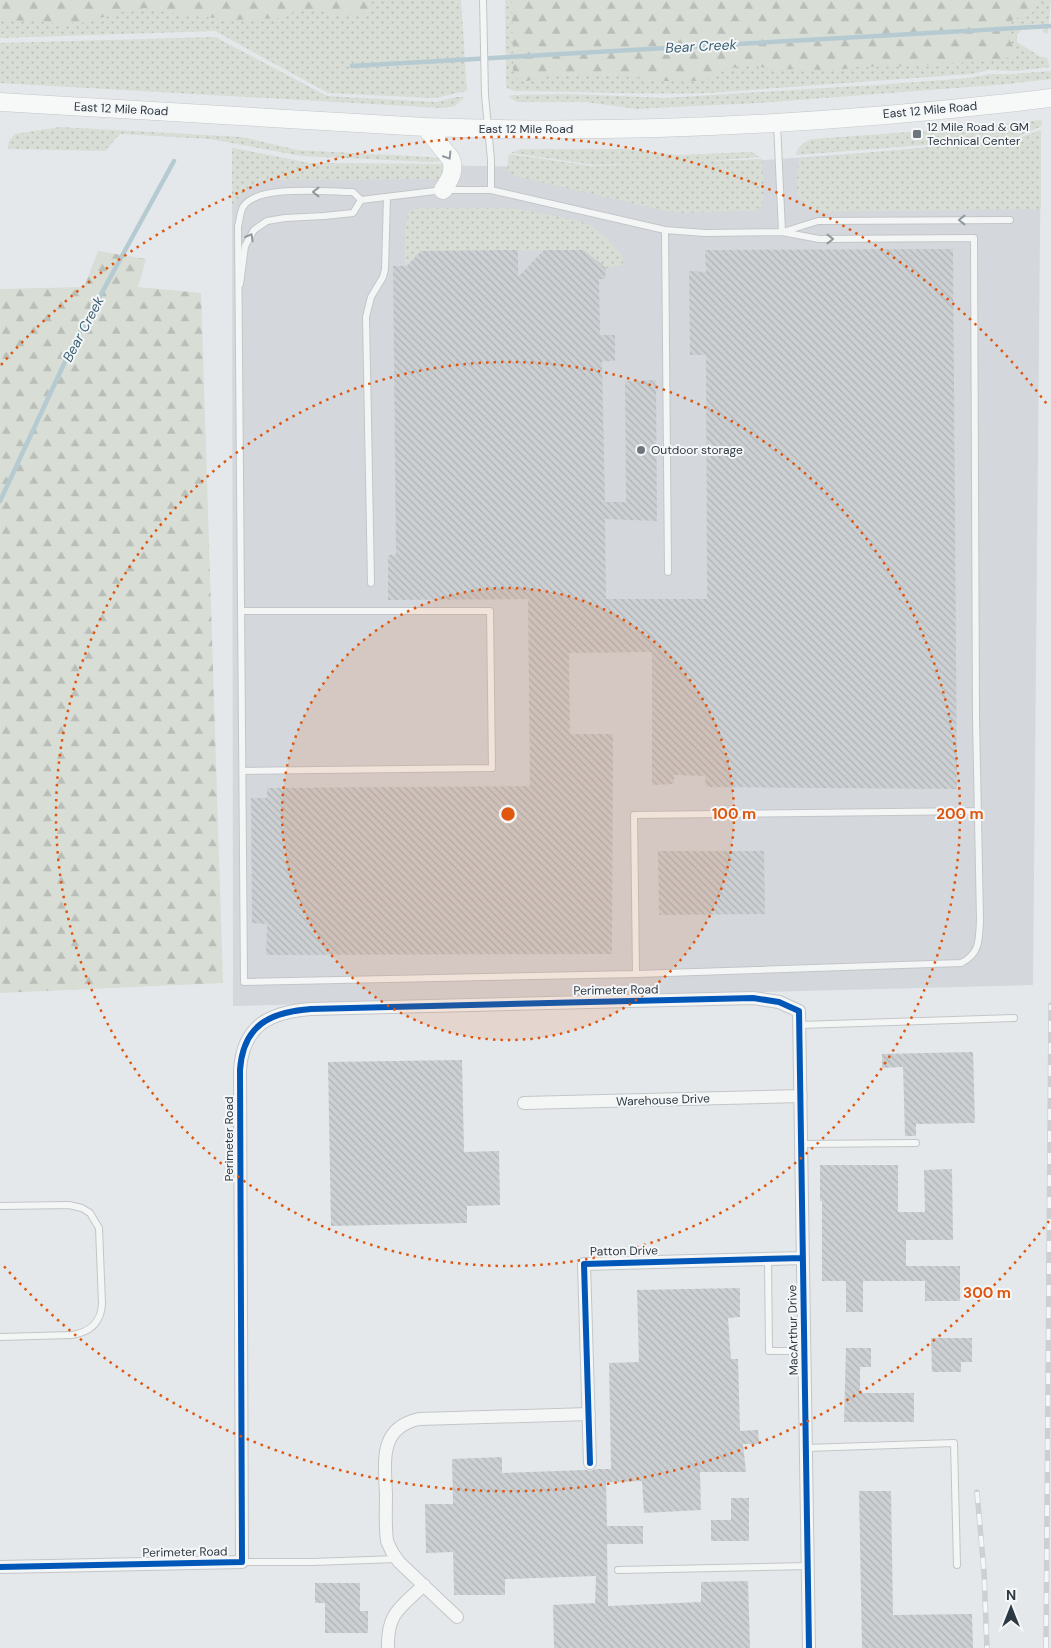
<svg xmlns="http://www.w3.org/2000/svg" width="1051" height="1648" font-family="'DM Sans',sans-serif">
<defs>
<pattern id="grass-dots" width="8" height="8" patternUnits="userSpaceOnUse" patternTransform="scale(1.25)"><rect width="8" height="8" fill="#d8ddd6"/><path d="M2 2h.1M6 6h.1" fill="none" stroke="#babeb9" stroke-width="1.8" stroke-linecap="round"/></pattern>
<pattern id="forest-firs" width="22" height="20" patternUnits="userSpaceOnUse" patternTransform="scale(1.25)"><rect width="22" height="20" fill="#d8ddd6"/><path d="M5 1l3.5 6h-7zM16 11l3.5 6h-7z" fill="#babeb9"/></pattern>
<pattern id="building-back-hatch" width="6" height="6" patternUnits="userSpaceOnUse" patternTransform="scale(1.25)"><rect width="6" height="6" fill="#cdd0d2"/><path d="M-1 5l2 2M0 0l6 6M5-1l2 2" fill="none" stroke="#b0b3b6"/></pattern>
</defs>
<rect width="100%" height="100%" fill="#e5e8ea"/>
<path fill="#d4d8dc" d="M1041,130l-8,855 -800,21 -1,-858 77,15 285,5 86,-2 282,-20 54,-5z"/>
<path fill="url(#grass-dots)" d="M0,0h461l6,91 -32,7 -107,-5 -113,-62 -215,7z
M505,0h546l-3,34 -5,-2 -1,-8 -16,1 -9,10v7l22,14 8,2 3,9 -35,4 -26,-1 -18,4 -263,19c-65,2 -130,-2 -194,-2l-7,-3 -1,-3z
M215,37l112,59 109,6 20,-5h9l-10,9 -13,2 -442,-25v-40z
M1051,71v8l-43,5 -249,19 -107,5 -15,1 -52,-7h-67l-9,-4 2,-3 59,-1 95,4 225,-14 80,-6 20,-4h24z
M1041,120l1,6 -27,12 -219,17c2,-10 9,-14 18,-16l149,-11z
M60,127l182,10 55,13 132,7 9,1 7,3 -16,1 -127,-6 -92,-17 -90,-5 -15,17 -97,-2 1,-8 6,-7z
M1041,130v79l-221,3c-30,-9 -23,-28 -21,-53l216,-20z
M232,148l76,15 137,1 -3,13 -3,2 -169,1c-19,3 -28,12 -38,28z
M520,149h104l53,6 74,-3 9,5 -52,4 54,-2 2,38 -3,9 -8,5 -74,2 -14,-2 -150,-35 -8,-7 2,-15 84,12 54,-3 -53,2 -83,-12z
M418,208h92l67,12 14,6 16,13 15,16 1,8 -2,3 -15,2 -22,-18 -163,1 -16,15v-38l4,-17z"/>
<path fill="url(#forest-firs)" d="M0,0h373l-7,13 -28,3 -20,-6 -21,1 -19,7 -47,2 -67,-8 -19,-4 -19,3 -45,12 -23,1 -22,-3 -36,-1z
M512,0h525c1,14 -11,18 -23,18 -13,16 -3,22 4,38l-33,5 -73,5 -55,1 -21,3 -65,-1 -20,-4 -31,5 -10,7 -9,4h-40l-39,-5h-71l-24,5 -10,-3 -4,-8z
M98,251l48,8 -8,28 63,6 22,690 -223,10v-704l84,-2z"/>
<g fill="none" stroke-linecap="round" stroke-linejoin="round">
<path stroke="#b6cad2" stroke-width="4.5" d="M352,66l699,-40
M0,501l70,-150 104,-190"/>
</g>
<path fill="url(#building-back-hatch)" d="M953,249l4,540 -251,-2 -1,-11 -31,-1v9l-22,1v-133l-83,1 1,81h43l-1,220 -346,1 1,-31 -15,-1 -1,-125h16v-10l263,-2 -2,-187 -140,1v-45h8l-3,-289h14l14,-15 97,-1v27l26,-27h40l22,18 -1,11h-6l1,56h15v26h-13l3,141h21l-1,-121 31,-1 1,141 -52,-2 1,80h101l-1,-244h-16l-1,-84 17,1 -1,-22z
M658,851h106l1,63 -106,1z
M973,1052l2,71 -59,1v12h-11l-2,-69 -21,1v-14z
M462,1060l2,92 35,-1 1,54 -33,1v17l-136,3 -3,-164z
M820,1165h78v47h27l-1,-42 28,-1 1,71h-47v26h54v35h-35v-20h-62v31h-17v-31h-24v-80h-2z
M740,1288v29l-12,1 3,41h7l2,72 18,-1 1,14h-16l3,28h-46l1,38 -57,3 -2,-32 -36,1 1,44h36v18h-36l1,62 93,-4v-20l47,-1 2,67h-196l-1,-43 42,-2 1,-27 -91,3v16h-51l-1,-43 -27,1 -1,-49h28l-1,-45 50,-2v16l84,-3 5,1 4,-2h16l-2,-106 30,-1 -2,-72z
M931,1338h41v24h-11v10h-29z
M846,1348h25v19h-11v26h54v29h-70z
M859,1491h32l2,124 79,-1 1,34h-111z
M731,1498h18v43h-38v-21h20z
M315,1583h45v28h8v22h-43v-30h-10z"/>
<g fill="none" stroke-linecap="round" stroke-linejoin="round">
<defs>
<path id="lane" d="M483,0l2,95 6,65v30
M777,123l5,109
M665,230l3,342
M783,232l35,-11 192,-1
M240,284l5,-38 9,-16 13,-9 18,-3 39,-2 29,-3 8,-13 82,-10h48l174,40 40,3 77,-1 37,7 155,-1 2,480 4,202c-1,20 0,34 -19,43l-325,11 -392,8 -6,-756c2,-6 2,-14 5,-19 13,-23 86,-15 110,-15l8,8
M371,583l-5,-266 5,-20 12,-20 2,-8 2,-72
M242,611h248l2,157 -249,3
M636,974l-2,-159 343,-4
M800,1025l214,-7
M802,1144l114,-1
M0,1206l69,-1 13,3 8,5 9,15 3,76c-1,19 -12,28 -30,31l-72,2
M768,1259l1,92h36
M806,1448l148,-5 3,122
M242,1562h71l84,-3
M618,1570l190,-4"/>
<path id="street" d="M524,1103l277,-7
M590,1463l-6,-199 219,-6
M0,1567l242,-5 -2,-492c3,-45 30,-58 71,-61l442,-11 26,4 20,9 10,637
M457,1617l-58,-55 -7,-10 -5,-11c-2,-15 -1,-31 -1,-46 -1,-33 -8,-67 33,-76l170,-5
M388,1648c-1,-35 12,-40 36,-63"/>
<path id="secondary" d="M0,102l425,25c207,8 420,-4 626,-29
M425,127l26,32c4,13 -1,20 -8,31"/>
</defs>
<use href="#lane" stroke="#c3c6c8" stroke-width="8"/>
<use href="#street" stroke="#c3c6c8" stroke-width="14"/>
<use href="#secondary" stroke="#c3c6c8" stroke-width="19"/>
<use href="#lane" stroke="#f4f6f6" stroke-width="6"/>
<use href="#street" stroke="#f4f6f6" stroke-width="12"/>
<use href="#secondary" stroke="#f7f8f8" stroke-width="18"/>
<defs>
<path id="rail" d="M977,1492l7,80 3,76
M1046,1648l5,-643"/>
</defs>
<use href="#rail" stroke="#cdcfd1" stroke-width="5.5"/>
<use href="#rail" stroke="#f4f6f8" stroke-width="4" stroke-dasharray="11" stroke-linecap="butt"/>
<defs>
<path id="cycleway" d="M590,1463l-6,-199 219,-6
M0,1567l242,-5 -2,-492c3,-45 30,-58 71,-61l442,-11 26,4 20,9 10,637"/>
</defs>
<use href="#cycleway" stroke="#f4f6f8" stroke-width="9"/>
<use href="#cycleway" stroke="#0057b8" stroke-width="6"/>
</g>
<defs><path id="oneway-chevron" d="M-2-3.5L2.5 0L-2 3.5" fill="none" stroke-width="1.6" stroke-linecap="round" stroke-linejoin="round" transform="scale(1.25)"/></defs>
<use stroke="#92989d" href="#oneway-chevron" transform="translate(448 156) rotate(58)"/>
<g stroke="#90989c">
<use href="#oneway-chevron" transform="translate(316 192) rotate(-180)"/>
<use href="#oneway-chevron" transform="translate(962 220) rotate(180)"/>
<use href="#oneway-chevron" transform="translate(250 237) rotate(-61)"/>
<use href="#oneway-chevron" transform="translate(830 239)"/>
</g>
<circle cx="508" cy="814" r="226" fill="#df570f" fill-opacity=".12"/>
<g fill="none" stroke="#df570f" stroke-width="2.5" stroke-dasharray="2.5 5">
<circle cx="508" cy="814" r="226"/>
<circle cx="508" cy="814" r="452"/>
<path d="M1049 1221A677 677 0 0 1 1 1263M1 365A677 677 0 0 1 1049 407"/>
</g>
<g fill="#6d767d" stroke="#f4f6f8" stroke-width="2">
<rect x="912" y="129" width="10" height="10" rx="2.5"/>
<circle cx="641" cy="450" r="5"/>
</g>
<g text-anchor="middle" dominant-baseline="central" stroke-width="4" stroke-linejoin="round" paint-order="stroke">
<g font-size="12" fill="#2d3942" stroke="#f4f6f8">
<text transform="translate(121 109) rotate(3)">East 12 Mile Road</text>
<text transform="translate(930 110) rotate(-5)">East 12 Mile Road</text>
<text x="526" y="129">East 12 Mile Road</text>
<text transform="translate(616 990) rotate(-1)">Perimeter Road</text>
<text transform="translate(663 1100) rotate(-2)">Warehouse Drive</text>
<text transform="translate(229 1139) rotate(-90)">Perimeter Road</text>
<text transform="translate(624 1251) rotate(-1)">Patton Drive</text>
<text transform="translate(793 1330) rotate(-91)">MacArthur Drive</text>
<text transform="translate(185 1552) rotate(-1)">Perimeter Road</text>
</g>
<g font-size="12" fill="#2d3942" stroke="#f4f6f8" text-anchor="start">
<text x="927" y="127">12 Mile Road &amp; GM<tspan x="927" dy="14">Technical Center</tspan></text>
<text x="651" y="450">Outdoor storage</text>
</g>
<g font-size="14" font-style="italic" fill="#3a6073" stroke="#f4f6f8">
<text transform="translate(701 46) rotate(-3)">Bear Creek</text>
<text transform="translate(83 329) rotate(-62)">Bear Creek</text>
</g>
</g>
<circle cx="508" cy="814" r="8" fill="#df570f" stroke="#f4f6f8" stroke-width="2.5"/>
<g font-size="15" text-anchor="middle" font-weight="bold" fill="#df570f" stroke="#f4f6f8" stroke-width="4" stroke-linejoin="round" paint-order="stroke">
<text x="734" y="819">100 m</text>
<text x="960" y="819">200 m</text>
<text x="987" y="1298">300 m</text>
</g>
<g transform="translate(1011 1608)" stroke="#f4f6f8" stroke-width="4" paint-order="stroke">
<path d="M0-4L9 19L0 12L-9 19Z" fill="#2d3942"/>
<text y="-8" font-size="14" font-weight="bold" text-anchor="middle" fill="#2d3942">N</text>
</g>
</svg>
